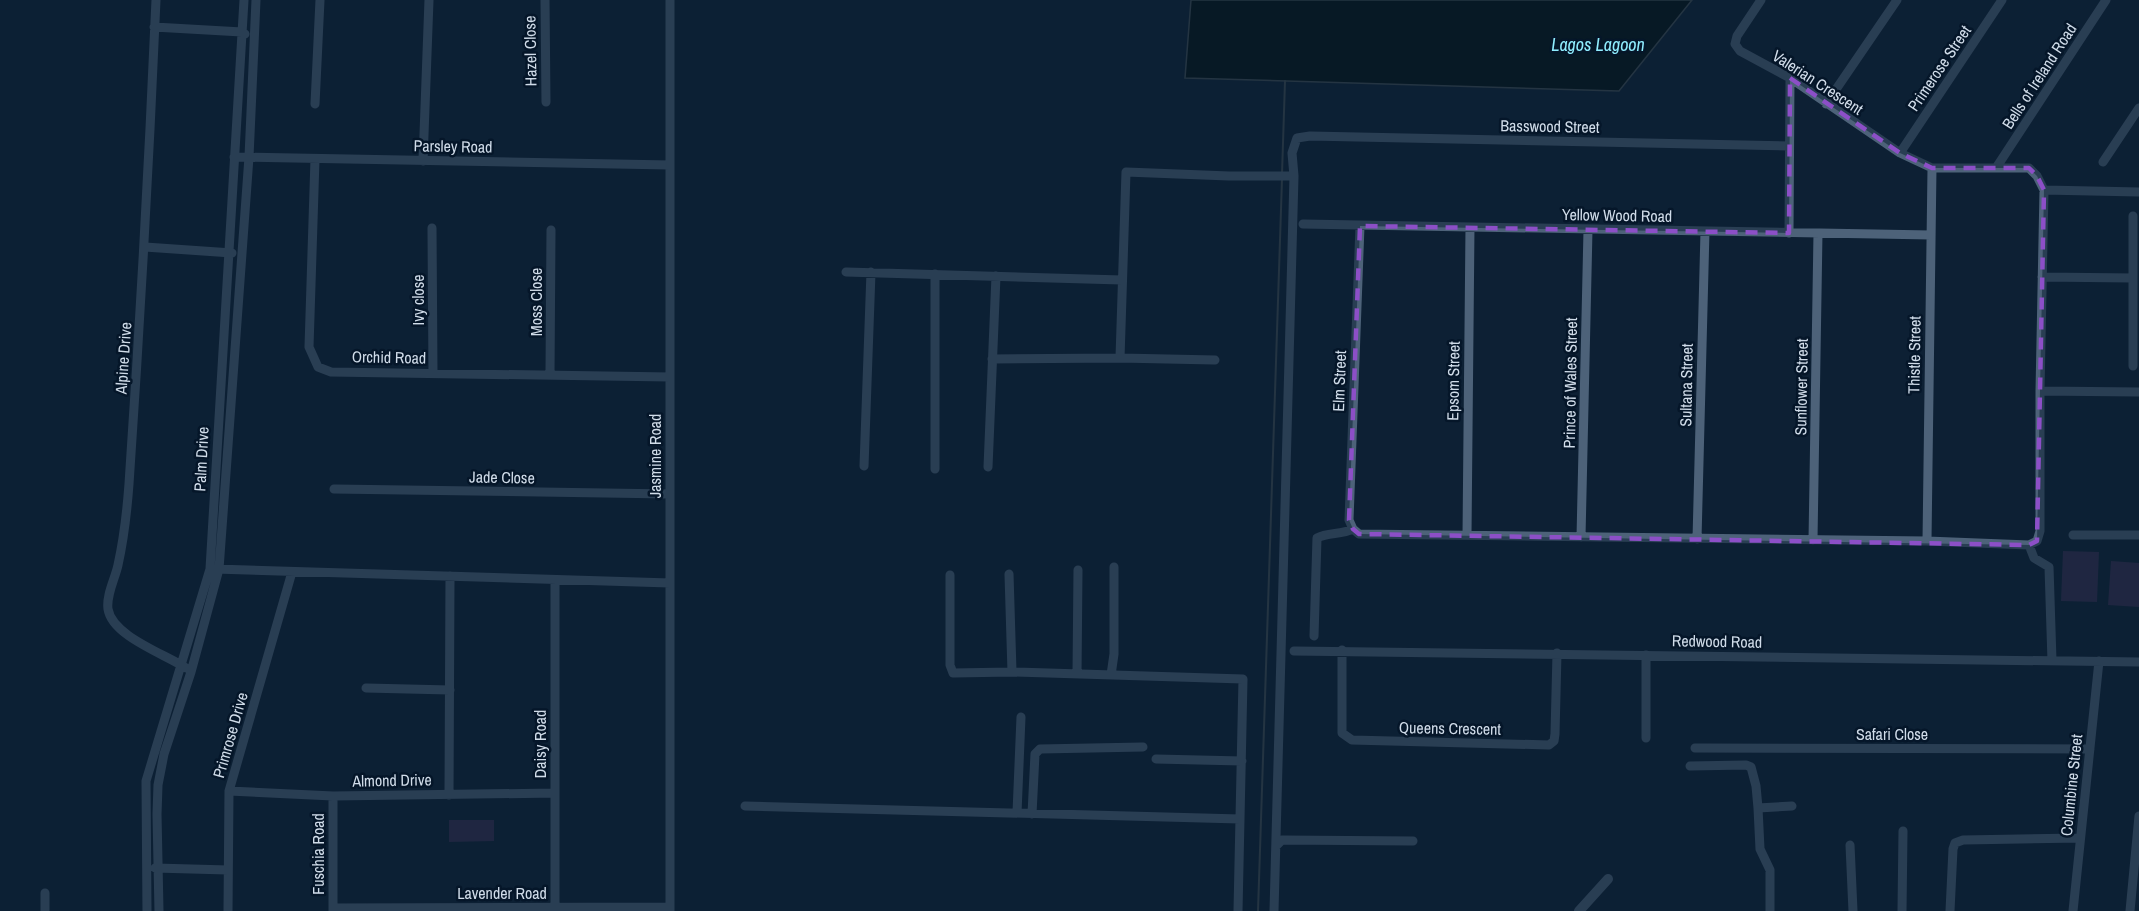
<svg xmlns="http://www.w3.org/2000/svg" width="2139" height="911" font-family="'Archivo Narrow',sans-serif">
<rect width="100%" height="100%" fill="#0d2034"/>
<path fill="#352e50" d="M2063,551l36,1 -2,50 -36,-1z
M2111,561l28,2v44l-31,-2z
M449,820h45v21l-45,1z"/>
<path fill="#021013" stroke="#404d53" stroke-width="1.5" d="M1191,0h501l-73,91 -434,-13z"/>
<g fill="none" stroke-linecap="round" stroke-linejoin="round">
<path stroke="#404d53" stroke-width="2" d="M1282,174l3,-93
M1258,911l24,-732"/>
<path stroke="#4d6279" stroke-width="9" d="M156,0c-7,162 -16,323 -27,484 -2,27 -5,54 -11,81 -3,14 -12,30 -10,44 4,27 57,45 78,59
M545,0l1,102
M1761,0l-24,36 -2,8 5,7 50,27 110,75 32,15h97l8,8 7,14 95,2
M154,27l88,5 3,2
M315,104l5,-104
M1826,104l71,-104
M1900,153l102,-153
M234,157l436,8
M315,159l-6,188 9,20 13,5 339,5
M423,161l6,-161
M2103,162l36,-54
M1996,168l110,-168
M1303,224l628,11
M1360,226l-11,294 4,9 6,5 568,7 102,4 8,-4 3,-10v-140l4,-201
M432,228l1,145
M1789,233l1,-155
M145,247l87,6
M846,272l276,8
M2042,277l91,1
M1120,358l6,-186 103,4h65
M992,359l128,-1 95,2
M2133,366v-150
M550,375l1,-145
M2040,391l99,1
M864,466l7,-194
M988,467l8,-191
M935,469v-195
M334,489l336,5
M1467,535l3,-308
M2073,535h66
M1581,537l7,-307
M1697,539l8,-308
M1813,540l5,-307
M1927,541l5,-373
M2029,545l5,13 15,9 3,94
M215,569l455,14
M1009,574l3,98
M950,575v90l3,8 59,-1 231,7 -5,232
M1314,636l3,-98c11,-6 24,-3 36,-9
M1342,650v83l10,7 197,5 5,-4 1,-7 2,-81
M1294,651l845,11
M1077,674l1,-104
M1111,675l3,-21v-87
M366,688l84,2
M1646,738v-83
M1695,748l395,1
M1156,759l86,2
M1690,766l56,-1 5,2 5,19 2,22
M229,791l104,5 222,-3
M449,795l1,-219
M333,796v115
M745,806l495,13
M1017,813l4,-96
M1032,814l3,-60 5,-5 103,-2
M1850,845l3,66
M1276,846l6,-6 131,1
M155,868l73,2
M333,908l337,-1
M555,908v-328
M45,911v-18
M147,911l-1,-130 64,-212 34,-569
M159,911l-2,-97 1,-29 6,-31 27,-82 28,-103 30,-412 7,-157
M228,911l1,-120 63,-219
M670,911v-911
M1274,911l20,-735 -2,-23 5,-15 13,-2 479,10
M1770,911v-41l-10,-21 -2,-41 34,-2
M1902,911l1,-80
M1950,911l3,-62 2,-6 8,-3 117,-2
M2073,911l26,-250
M2130,911l9,-95"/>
<path stroke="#4d6279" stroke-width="10" d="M1579,911l29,-32"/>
</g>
<path d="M0 0H2139V911H0ZM1790,78l110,75 32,15h97l8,8 7,14 -7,351 -8,4 -670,-11 -6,-5 -4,-9 11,-294 429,7z" fill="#0d2034" fill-opacity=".55" fill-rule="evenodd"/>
<path fill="none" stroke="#8c4fc7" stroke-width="4.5" stroke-dasharray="12 8" stroke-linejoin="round" d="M1790,78l110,75 32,15h97l8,8 7,14 -7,351 -8,4 -670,-11 -6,-5 -4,-9 11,-294 429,7z"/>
<g text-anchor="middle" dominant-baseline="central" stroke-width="5" stroke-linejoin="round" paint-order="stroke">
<g font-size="16" fill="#d0dce9" stroke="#051629">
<text transform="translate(530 51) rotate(-91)">Hazel Close</text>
<text transform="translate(1939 68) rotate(-56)">Primerose Street</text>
<text transform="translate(2039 76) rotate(-57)">Bells of Ireland Road</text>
<text transform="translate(1818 82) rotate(33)">Valerian Crescent</text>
<text transform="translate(1550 126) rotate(1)">Basswood Street</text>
<text transform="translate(453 146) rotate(1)">Parsley Road</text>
<text transform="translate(1617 215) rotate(1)">Yellow Wood Road</text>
<text transform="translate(418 300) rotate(-90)">Ivy close</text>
<text transform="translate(536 302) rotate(-90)">Moss Close</text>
<text transform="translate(1914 355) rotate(-89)">Thistle Street</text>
<text transform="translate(389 357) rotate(1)">Orchid Road</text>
<text transform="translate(123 358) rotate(-86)">Alpine Drive</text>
<text transform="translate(1339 381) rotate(-88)">Elm Street</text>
<text transform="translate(1453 381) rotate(-89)">Epsom Street</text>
<text transform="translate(1570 383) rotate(-89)">Prince of Wales Street</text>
<text transform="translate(1686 385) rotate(-89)">Sultana Street</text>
<text transform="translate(1801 387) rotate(-89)">Sunflower Street</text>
<text transform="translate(655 456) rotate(-90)">Jasmine Road</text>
<text transform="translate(201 459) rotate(-87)">Palm Drive</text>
<text transform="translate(502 477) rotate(1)">Jade Close</text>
<text transform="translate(1717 641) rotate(1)">Redwood Road</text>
<text transform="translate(1450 728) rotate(1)">Queens Crescent</text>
<text x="1892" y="734">Safari Close</text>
<text transform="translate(230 735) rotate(-74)">Primrose Drive</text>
<text transform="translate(540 744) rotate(-90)">Daisy Road</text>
<text transform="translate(392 780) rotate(-1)">Almond Drive</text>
<text transform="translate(2071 785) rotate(-84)">Columbine Street</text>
<text transform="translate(318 854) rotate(-90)">Fuschia Road</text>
<text x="502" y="893">Lavender Road</text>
</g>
<g font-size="18" font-style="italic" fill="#90eeff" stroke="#051629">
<text x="1598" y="44">Lagos Lagoon</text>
</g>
</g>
</svg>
